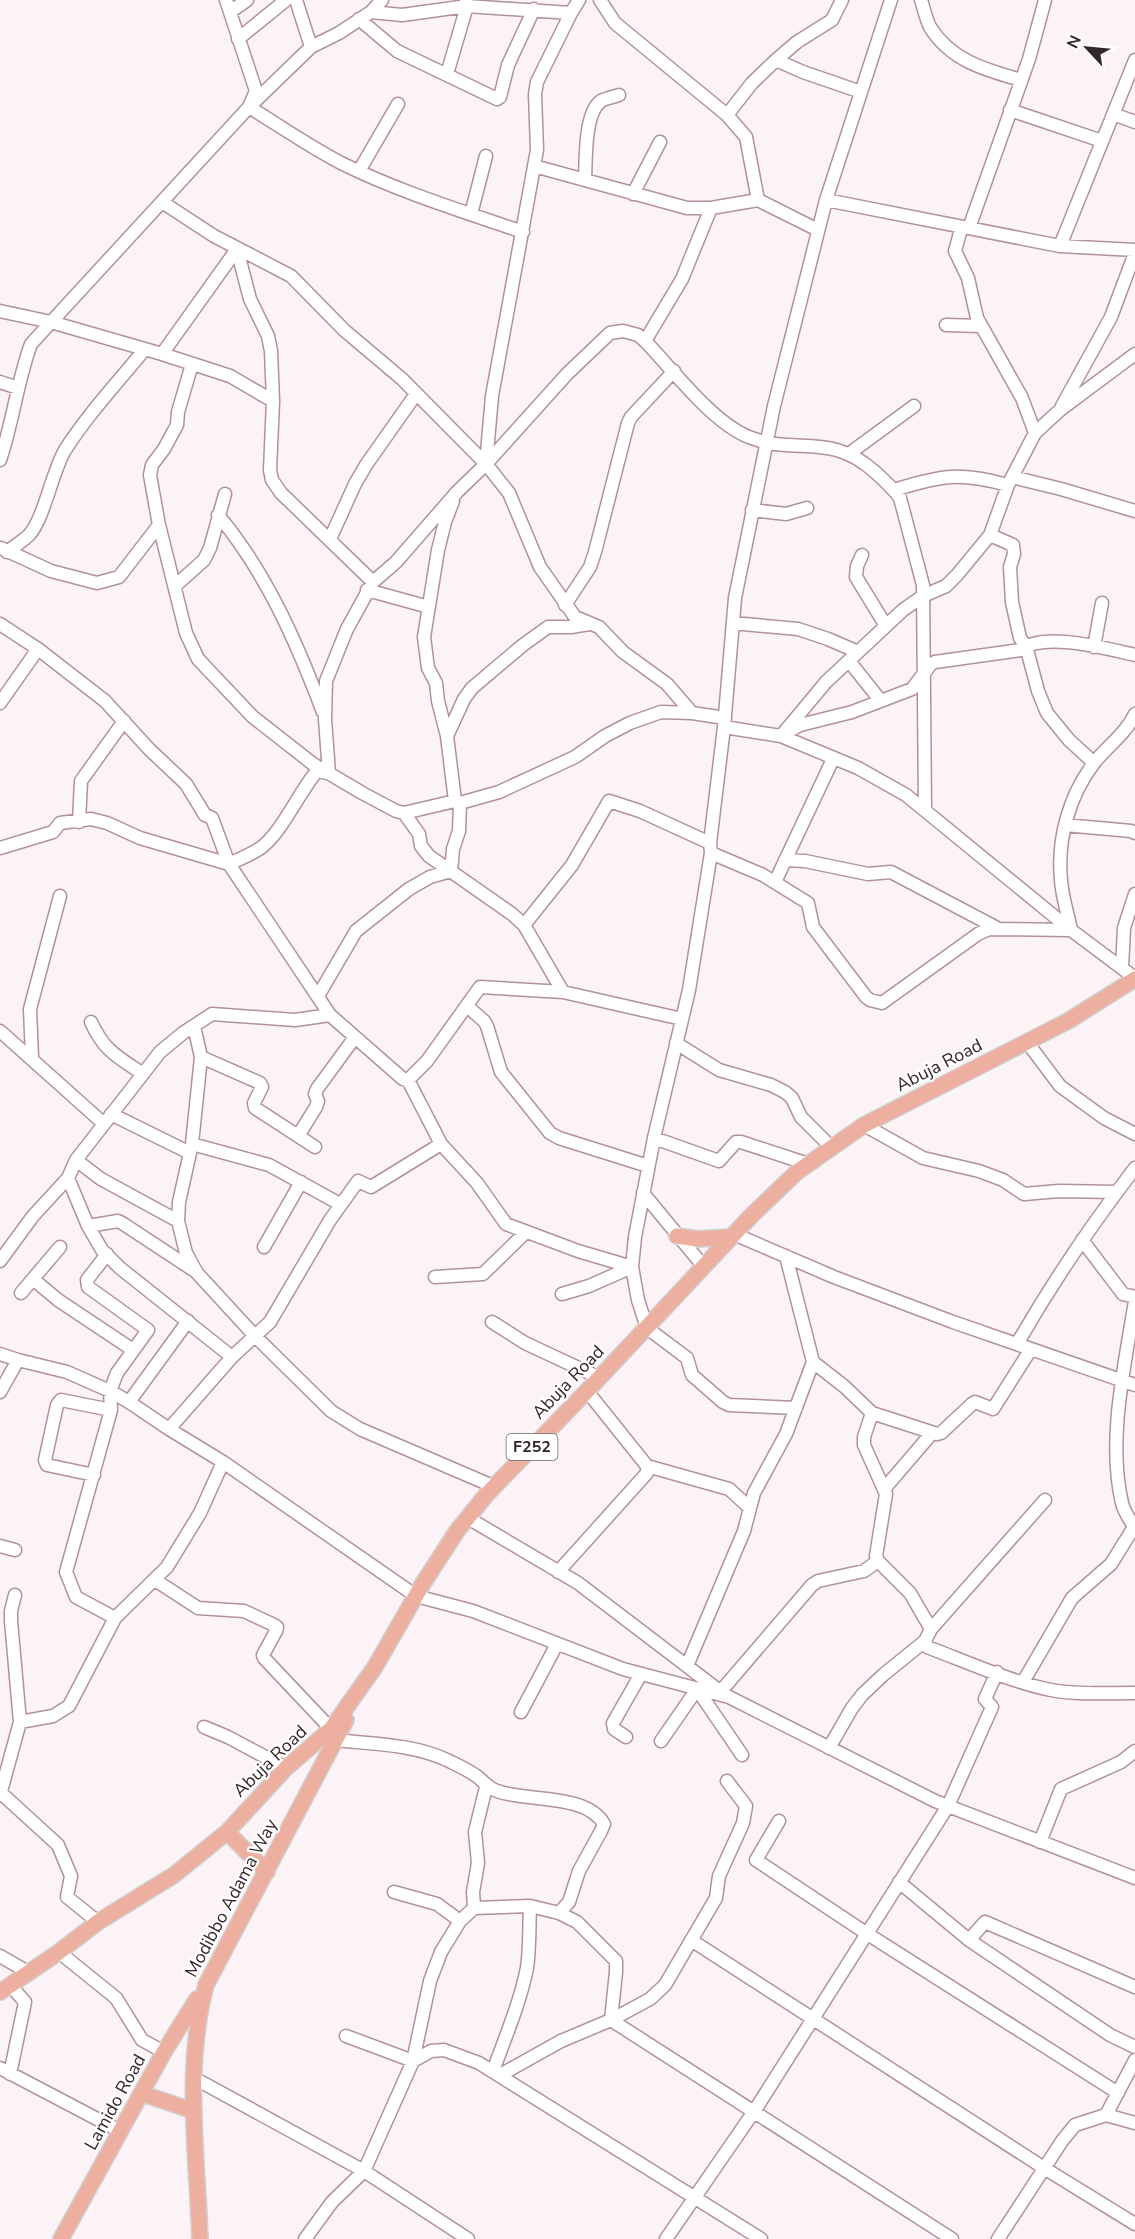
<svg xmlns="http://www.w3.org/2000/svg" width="1135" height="2239" font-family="'Nunito Sans',sans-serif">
<rect width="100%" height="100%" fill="#fbf3f5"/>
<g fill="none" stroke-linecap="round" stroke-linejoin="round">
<defs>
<path id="minor" d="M226,0l30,91 -7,16c31,19 61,40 94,57 57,28 119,47 180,68
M296,0l15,47
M600,0l15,23 112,92 19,22 12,63
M921,0c3,9 5,19 9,27 21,34 56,43 91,53
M230,12l17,-12
M371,12l11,-12
M359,19l38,32 100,48 3,-2 8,-32 26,-56
M238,39l48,-39
M776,60l27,12 58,20
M447,74l20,-68 -1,-6
M1010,110l92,31
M1113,114l22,8
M727,115l25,-32 24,-23 21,-18 35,-22 10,-20
M534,166l153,42h24l47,-8 60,30
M359,171l39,-67
M585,180c1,-19 -1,-67 16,-79 5,-3 13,-4 18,-6
M633,194l27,-52
M826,200l234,46 75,4
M162,202l52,34 77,40 53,54 58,49 84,85 23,29 31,74 35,50 24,10 24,25 44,32 25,29
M471,214l15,-58
M960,227l1,2 -6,22 13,27 9,40 45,80 13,35
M969,228l60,-169 16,-59
M1060,246l75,-186
M237,249l13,50 18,37 3,15 2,50
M0,311l51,11 111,32 68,22 43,25 -3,69 2,10 9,13 92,89
M946,325l35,1
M645,341l37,-62 29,-71
M162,354l75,-105
M192,364l-14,48 -1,13 -13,24 -12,16 -2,10 9,50 27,108 12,26 55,58 60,47 51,30 32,17 8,2 15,21 2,12 8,10 83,58 12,11 39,67
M0,382l18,6
M1062,406l49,-89 24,-64
M850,453l64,-47
M0,460c13,-38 17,-78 31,-116l218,-237 62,-60 28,-14 32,-21 31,3 65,-9 104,7
M486,464l6,-68 45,-246 -2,-56 2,-12 34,-69 8,-13
M1012,477l49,12 74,22
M894,490c48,-15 65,-18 114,-5
M453,501l-8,21 -7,28 -14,87 4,31 8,15 2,18 9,35 8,65
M752,510l34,4 21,-6
M218,515c48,57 79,128 105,197
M990,535l23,10 1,9 -4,13 2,35 8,36 6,8 12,45 9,22 22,27 25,23
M330,539l25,-55 11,-19 50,-71
M1,548l50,23 46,12 22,-6 40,-52
M7,552c7,-6 16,-11 22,-17 15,-16 23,-63 36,-85 23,-36 53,-68 80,-101
M862,555l-5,11 -1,11 30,49
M175,586l29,-26 6,-12 15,-54
M367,590l62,17
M565,605l25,-38 5,-15 33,-129 3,-6 43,-46
M733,623l65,6 30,10 30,13
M0,624l38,25 67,52 44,48 37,35 19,31 7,3 17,46 101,151 73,64 5,1 33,64 36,39 29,41 72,27 54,16
M1094,647l8,-44
M849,661l31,39
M0,703l38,-54
M724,727l57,9 77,32 48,27 165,135 64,48
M789,731l11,-6 52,-13 60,-23 19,-25 4,-2 86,-12c22,-19 87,-1 114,5
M447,736l17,-37 8,-11 51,-43 25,-18h23l18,-3
M781,736l45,-54 77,-72 20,-14 23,-10 11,-11 33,-40 18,-50 27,-52 25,-23 75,-56
M329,773l-4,-54 1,-38 21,-52 26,-47 23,-20 61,-70 29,-28 81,-90 43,-41 13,-2 15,4 7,6c28,29 68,82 104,96 47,19 81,-6 126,35 9,8 18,16 25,26l23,87 2,224
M404,813l51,-12 5,2 39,-11 76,-35 30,-21 25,-13 31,-11 31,1 33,5
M79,822l2,-41 43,-60
M1065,825l66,6 4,2
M0,848l53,-16 7,-9 31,-4 16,4 33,15 89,26c10,-5 21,-9 30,-15 21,-13 40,-57 58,-78l10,2
M711,853l52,22 45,28 5,24 53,70 4,3 12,3 96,-69 11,-5 82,1c-3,-16 -9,-33 -10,-50 -4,-41 8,-84 33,-117 13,-17 31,-28 41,-49
M785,860l20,1 63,13 23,-2 106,56
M775,882l58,-123
M524,925l48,-60 37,-64 31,10 70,32
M1122,968l2,-40 11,-34
M318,996l38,-65 53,-42 21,-12 21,-6 2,-22 6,-18 1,-28
M467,1006l17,15 3,5 14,46 49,61 9,5 89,28
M91,1022c13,29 27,35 52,52
M194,1026l7,31 -9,87 -13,58 -1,19 8,32 11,20 57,62 77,76 29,18 135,58
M0,1031l103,92
M1027,1042l33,44 44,32 31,16
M676,1043l43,27 52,15 14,7 7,6 9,19 30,30
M201,1057l59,26 2,4 -8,16 1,5 60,39
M32,1058l-2,-49 30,-113
M408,1080l19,-19 53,-74 83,5 119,27
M111,1114l79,39
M864,1125l59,33 56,13 24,9 21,14 35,-3 57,1
M298,1136l18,-29 2,-6 -3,-7 2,-5 38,-52
M654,1138l65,23 17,-19h5l67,22
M192,1144l77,21 71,39
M76,1160l25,19 77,42
M68,1178l20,48 14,24 18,18 112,89
M643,1193l61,74
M88,1226l30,-5 4,2 73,48
M734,1234l100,43 119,45 182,63
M1082,1240l41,54 12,3
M264,1247l37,-65
M107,1254l-20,26 1,7 60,43 -31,43 -7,18 1,19 -45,162 10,25 39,21
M0,1261l33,-45 35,-38 8,-18 84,-108 23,-19 29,-19 83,6 35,-5
M435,1277l48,-3 43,-42
M33,1279l25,21 75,50
M21,1293l39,-46
M562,1294l27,-8 43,-19
M1135,1301c-10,64 -28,138 -13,202 2,9 8,17 13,25
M492,1322l33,21 75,35
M1017,1344c35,-61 75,-120 118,-176
M0,1354l18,6 49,12 43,19 19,11 40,27 54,33 193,134 57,15 150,58 106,28 206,104 200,77
M813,1362l32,25 27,26 65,21 4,-1 31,-29 3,-2 18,7 38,-60
M0,1392l18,-32
M129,1402l59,-81
M796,1408l-67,-3 -6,-3 -31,-27 -5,-17 -40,-30 -9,-28 -6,-33 3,-30 19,-99 35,-148 22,-137 -1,-10 14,-116 11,-129 39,-192 52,-206 65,-200
M872,1413l-8,24v8l22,49 -10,62 2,5 32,32 21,36
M169,1429l63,-72 38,-35 60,-102 28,-39 13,6 70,-43
M647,1466l82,23 21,19
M94,1475l-47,-10 -2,-5 12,-55 4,-5 50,10
M884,1489l48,-56
M468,1518l110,65 143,109
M0,1546l15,4
M558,1572l89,-99v-7l-60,-75
M155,1580l43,28 46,3 30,14 3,2 -1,4 -13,24 1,3 67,71
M925,1641l2,6c38,14 84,35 124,43 27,5 56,3 84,3
M687,1666l57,-135 10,-38 32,-59 27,-72 -27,-106
M1023,1682l49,-84 39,-34 23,-37
M721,1691l91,-106 6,-4 46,-10 14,-10
M521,1712l36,-68
M20,1722l33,-6 16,-10 46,-88 52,-51 33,-54 23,-51
M204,1727l24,10 58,31
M626,1737l-12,-8 -1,-6 28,-49
M335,1740c37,4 78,4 112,20 10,5 24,11 32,18 7,6 9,10 18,13 30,11 89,2 107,33l-3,7 -22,40 -10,31 -10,11
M661,1741l36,-52 45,66
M829,1748l23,-40 10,-13 21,-20 42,-34 6,-12 114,-129
M0,1792l58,53 13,31 -4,21 31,25
M0,1795l20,-73 -9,-101v-10l4,-16
M779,1821l-23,39 110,73 252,160
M1040,1842l21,-53 60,-27 14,-11
M899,1882l70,58 141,95 25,12
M394,1892l43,12 23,17
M474,1908l-1,-16 5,-29 -3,-31 11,-45
M691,1940l353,228 91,56
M969,1940l16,-18 150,65
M59,1952l57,46 26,42 22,12
M0,1956l28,16
M10,1985l15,17 -15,72
M346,2036l67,25 18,-10 13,-1 35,13 282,176
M0,2068l120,63
M493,2071c12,-33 27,-68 34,-103 3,-20 2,-41 3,-62
M500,2075l61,-34 50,-21 39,-21 15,-14 51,-87 3,-22 24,-53 3,-17 -19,-25
M194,2078l170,93 104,68
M1106,2115l29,8
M305,2239l27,-37 32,-31 49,-110 17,-80 11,-29 19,-31 14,-13 56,-2 29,7 18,9 39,39v11l-5,48 341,219
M666,2239l89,-129 193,-304 44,-99 -7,-8 12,-27
M998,2239l64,-98 13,-16 31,-10 29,-55"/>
<path id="major" d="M677,1236l20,3 34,-2
M227,1832l40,40
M0,1992l59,-40 39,-30 76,-47 53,-43 59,-64 45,-39 44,-62 47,-82 35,-54 30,-37 100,-103 165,-176 45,-43 67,-47 204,-104 67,-42
M143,2094l51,17
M61,2239l103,-187 33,-53
M200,2239c-3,-84 -16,-172 6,-254l140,-265"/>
</defs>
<use href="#minor" stroke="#b2919a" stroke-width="15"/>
<use href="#major" stroke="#d2cfd0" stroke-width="18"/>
<use href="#minor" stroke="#fff" stroke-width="12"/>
<use href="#major" stroke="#ecafa0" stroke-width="15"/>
</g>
<g text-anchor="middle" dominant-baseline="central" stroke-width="4.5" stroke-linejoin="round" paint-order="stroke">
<rect fill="#fff" stroke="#706769" stroke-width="1.5" x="506.5" y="1434" width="51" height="26" rx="4.5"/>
<g font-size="16" font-weight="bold" fill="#332629">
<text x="532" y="1447">F252</text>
</g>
<g font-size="18" fill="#332629" stroke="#fff">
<text transform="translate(939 1065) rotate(-27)">Abuja Road</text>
<text transform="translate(568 1382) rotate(-46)">Abuja Road</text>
<text transform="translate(270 1761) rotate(-44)">Abuja Road</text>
<text transform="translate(231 1898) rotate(-62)">Modibbo Adama Way</text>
<text transform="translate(115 2102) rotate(-61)">Lamido Road</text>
</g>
</g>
<g transform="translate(1087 48) rotate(296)" stroke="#ffffff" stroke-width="4.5" paint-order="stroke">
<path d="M0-4.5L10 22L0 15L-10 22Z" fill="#332629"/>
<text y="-9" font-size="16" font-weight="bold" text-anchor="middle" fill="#332629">N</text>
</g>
</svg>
